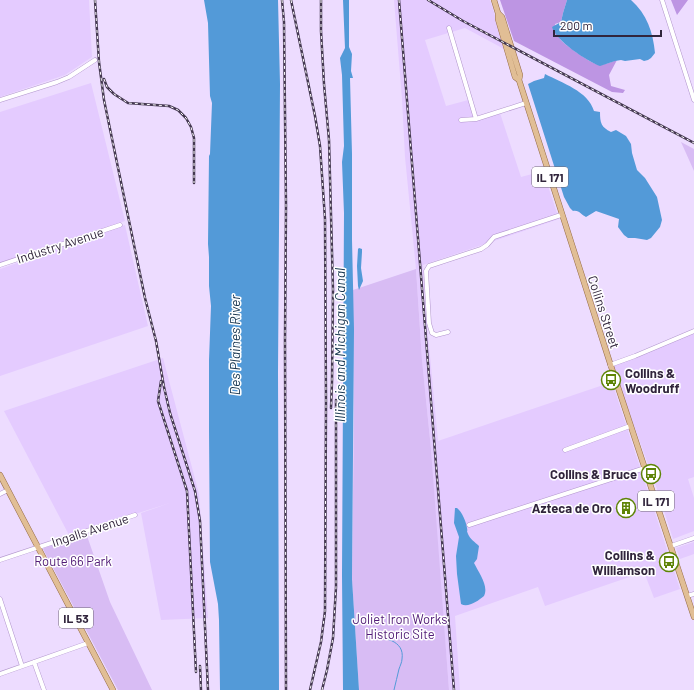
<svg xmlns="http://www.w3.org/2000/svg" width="694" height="690" font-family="Barlow,sans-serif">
<rect width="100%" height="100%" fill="#eddcff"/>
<path fill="#e4cbff" d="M0,0h89l3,57 -27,18 -65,22z
M394,0h96l16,50 -41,-22 -40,12 21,66 26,-7 5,18 22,-7 22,67 22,-6 16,48 -136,46 2,38 13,138 174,-59 68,207 -26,9 -10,-26 -99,34 -7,-19 -83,29 5,74h-11l-13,-163 -5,-78 -9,-89 -6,-91 -11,-112 -3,-58z
M91,83l34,138 -125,44v-153z
M125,225l23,101 -148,50v-107z
M694,331v146l-6,2 6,19v33l-21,8 -16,-50 -45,-124z
M163,358l36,136 9,124 -47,2 -20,-107 29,-10 -101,32 -65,-124z
M694,542v12l-14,5 -4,-11z"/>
<path fill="#d8bcf4" d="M681,142l13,7v22z
M416,269l6,91 9,89 18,241h-90l-7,-111 2,-164 -1,-125z
M86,533l24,69 42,88h-34l-75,-141 1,-1z"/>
<path fill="#bd95e3" d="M500,0h67l-4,13 -2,9 -6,2c2,5 3,11 5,15 3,5 31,24 36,25 8,2 14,-2 21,-4l-8,15 2,11 14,4 -2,3 -11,-1 -98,-51z
M671,0h17l-11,15z"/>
<path fill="#539ad8" d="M204,0h74l2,84 -2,289 1,317h-59l-1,-70 -1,-16 -8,-42 -1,-132v-70l2,-54 -2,-20v-29l-1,-13 1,-88 1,-2 2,-51 -2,-7 -2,-73z
M343,0h6v47l3,7 -1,17 2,7h-3l2,76v86l2,89 -2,250 7,111h-16l-1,-115 2,-362 -2,-51 2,-16 -2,-71 -2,-17 5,-10z
M567,0h64c16,14 22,32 24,53l-4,5 -3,2 -4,1 -4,-2 -15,2 -4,-1 -6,1 -15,5c-13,-5 -44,-25 -48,-39l9,-5 2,-9z
M545,74c17,9 43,17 49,37l6,1c0,11 1,15 11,20l5,-2 10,6 5,8 1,9 5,17 8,8 12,19 5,23 -2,7 -9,11 -4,2 -12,-2h-7l-4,-3 -6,-8 1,-8 -23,-8 -10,6c-5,-2 -6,-7 -13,-6l-3,-3 -6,-11 -36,-113 6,-3 10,-3z
M359,248l3,1v3l-1,16 2,13 -4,9 -1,-4 -1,-20 1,-17z
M455,508h2c5,4 9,13 10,20 1,5 -1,1 1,6 2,5 7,8 11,12l-2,13 -3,4c5,10 15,23 10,33 -6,5 -16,12 -23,8l-4,-30 -1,-18 3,-19 -5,-14z"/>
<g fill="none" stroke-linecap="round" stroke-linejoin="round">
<path stroke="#539ad8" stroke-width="1" d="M368,636c15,1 37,4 34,23 0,3 -2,7 -3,10 -2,7 -3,14 -5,21"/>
<defs>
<path id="minor" d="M662,0l32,100
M449,28l27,91
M0,100l57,-18 12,-5 26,-17
M461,120l15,-1 50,-16
M0,265l120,-40
M448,332l-12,3 -4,-2 -3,-10 -3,-52 3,-5 52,-17 6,-4 7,-8 67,-22
M610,365l25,-9 59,-25
M565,450l65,-24
M0,494l8,-4
M469,525l176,-57
M671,546l23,-8
M0,560l135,-45
M687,596l7,-2
M0,599l22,67
M34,662l10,28
M0,674l88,-31"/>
<path id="major" d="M494,0l4,13 4,4 18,58 -1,5
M498,13v6l17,58 4,3 90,280 85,257
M0,475l113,215"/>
</defs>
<use href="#minor" stroke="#b296cd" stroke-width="5"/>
<use href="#major" stroke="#966c48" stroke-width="6"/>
<use href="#minor" stroke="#fff" stroke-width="4"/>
<use href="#major" stroke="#e1be95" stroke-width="5"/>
<defs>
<path id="rail" d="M95,0l4,62 5,38 41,198 11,43 8,46 6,26 25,78 5,30 8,169
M282,0l2,22 2,184 -1,135 1,349
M291,0l24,116 5,30 5,73 1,183 -1,209 -4,31 -11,48
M321,0v31l3,53 5,56 4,150 -1,92 -1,26
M399,0l55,690
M428,0l35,21 231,122
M104,79l3,8 7,7 14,9 41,3 9,4 8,8 5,9 3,11v45
M161,381l-3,20 29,90 9,181
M200,666l1,24
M322,690l5,-20 6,-32 3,-51v-187"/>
</defs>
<use href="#rail" stroke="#443850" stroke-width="2.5"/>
<use href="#rail" stroke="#fff" stroke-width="1" stroke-dasharray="3" stroke-linecap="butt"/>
</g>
<defs>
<symbol id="bus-ring" viewBox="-11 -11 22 22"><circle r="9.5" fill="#fff" stroke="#5e8407" stroke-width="1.5"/><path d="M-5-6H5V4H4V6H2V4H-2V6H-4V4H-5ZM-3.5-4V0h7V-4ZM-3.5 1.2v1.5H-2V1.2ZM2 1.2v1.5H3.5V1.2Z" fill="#5e8407"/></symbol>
<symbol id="building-ring" viewBox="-11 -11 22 22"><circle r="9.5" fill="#fff" stroke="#5e8407" stroke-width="1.5"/><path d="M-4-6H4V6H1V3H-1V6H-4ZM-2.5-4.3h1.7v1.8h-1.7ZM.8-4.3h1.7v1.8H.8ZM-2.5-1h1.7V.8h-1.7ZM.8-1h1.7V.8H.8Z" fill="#5e8407"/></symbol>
</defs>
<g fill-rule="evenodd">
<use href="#bus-ring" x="600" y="369" width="22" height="22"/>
<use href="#bus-ring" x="640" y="463" width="22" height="22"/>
<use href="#building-ring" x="615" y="497" width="22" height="22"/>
<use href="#bus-ring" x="658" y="551" width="22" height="22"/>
</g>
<g text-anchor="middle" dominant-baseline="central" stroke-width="3" stroke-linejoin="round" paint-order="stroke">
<g fill="#fff" stroke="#6f6676" stroke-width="1">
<rect x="532" y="167" width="36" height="20" rx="3"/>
<rect x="638" y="491" width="36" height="20" rx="3"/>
<rect x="59" y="608" width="34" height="20" rx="3"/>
</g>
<g font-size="12" font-weight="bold" fill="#31253c">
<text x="550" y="177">IL 171</text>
<text x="656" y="501">IL 171</text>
<text x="76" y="618">IL 53</text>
</g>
<g font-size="13" fill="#31253c" stroke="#fff">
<text transform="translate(60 245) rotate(-18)">Industry Avenue</text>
<text transform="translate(604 312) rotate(72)">Collins Street</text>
<text transform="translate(90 530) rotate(-18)">Ingalls Avenue</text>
</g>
<g font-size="13" font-weight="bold" fill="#31253c" stroke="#fff" text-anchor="end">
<text x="625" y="373" text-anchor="start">Collins &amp;<tspan x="625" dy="15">Woodruff</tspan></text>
<text x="637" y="474">Collins &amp; Bruce</text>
<text x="612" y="508">Azteca de Oro</text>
<text x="655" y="555">Collins &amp;<tspan x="655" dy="15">Williamson</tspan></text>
</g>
<g font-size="13" fill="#511b76" stroke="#fff">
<text x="73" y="561">Route 66 Park</text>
<text x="400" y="619">Joliet Iron Works<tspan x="400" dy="15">Historic Site</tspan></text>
</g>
<g font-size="14" font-style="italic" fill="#17354f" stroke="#fff">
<text transform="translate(234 345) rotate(-90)">Des Plaines River</text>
<text transform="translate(339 345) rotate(-90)">Illinois and Michigan Canal</text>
</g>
</g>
<path d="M554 30v6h107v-6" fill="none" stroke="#31253c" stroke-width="2"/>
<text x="560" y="30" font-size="12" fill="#31253c" stroke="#ffffff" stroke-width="3" paint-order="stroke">200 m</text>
</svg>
